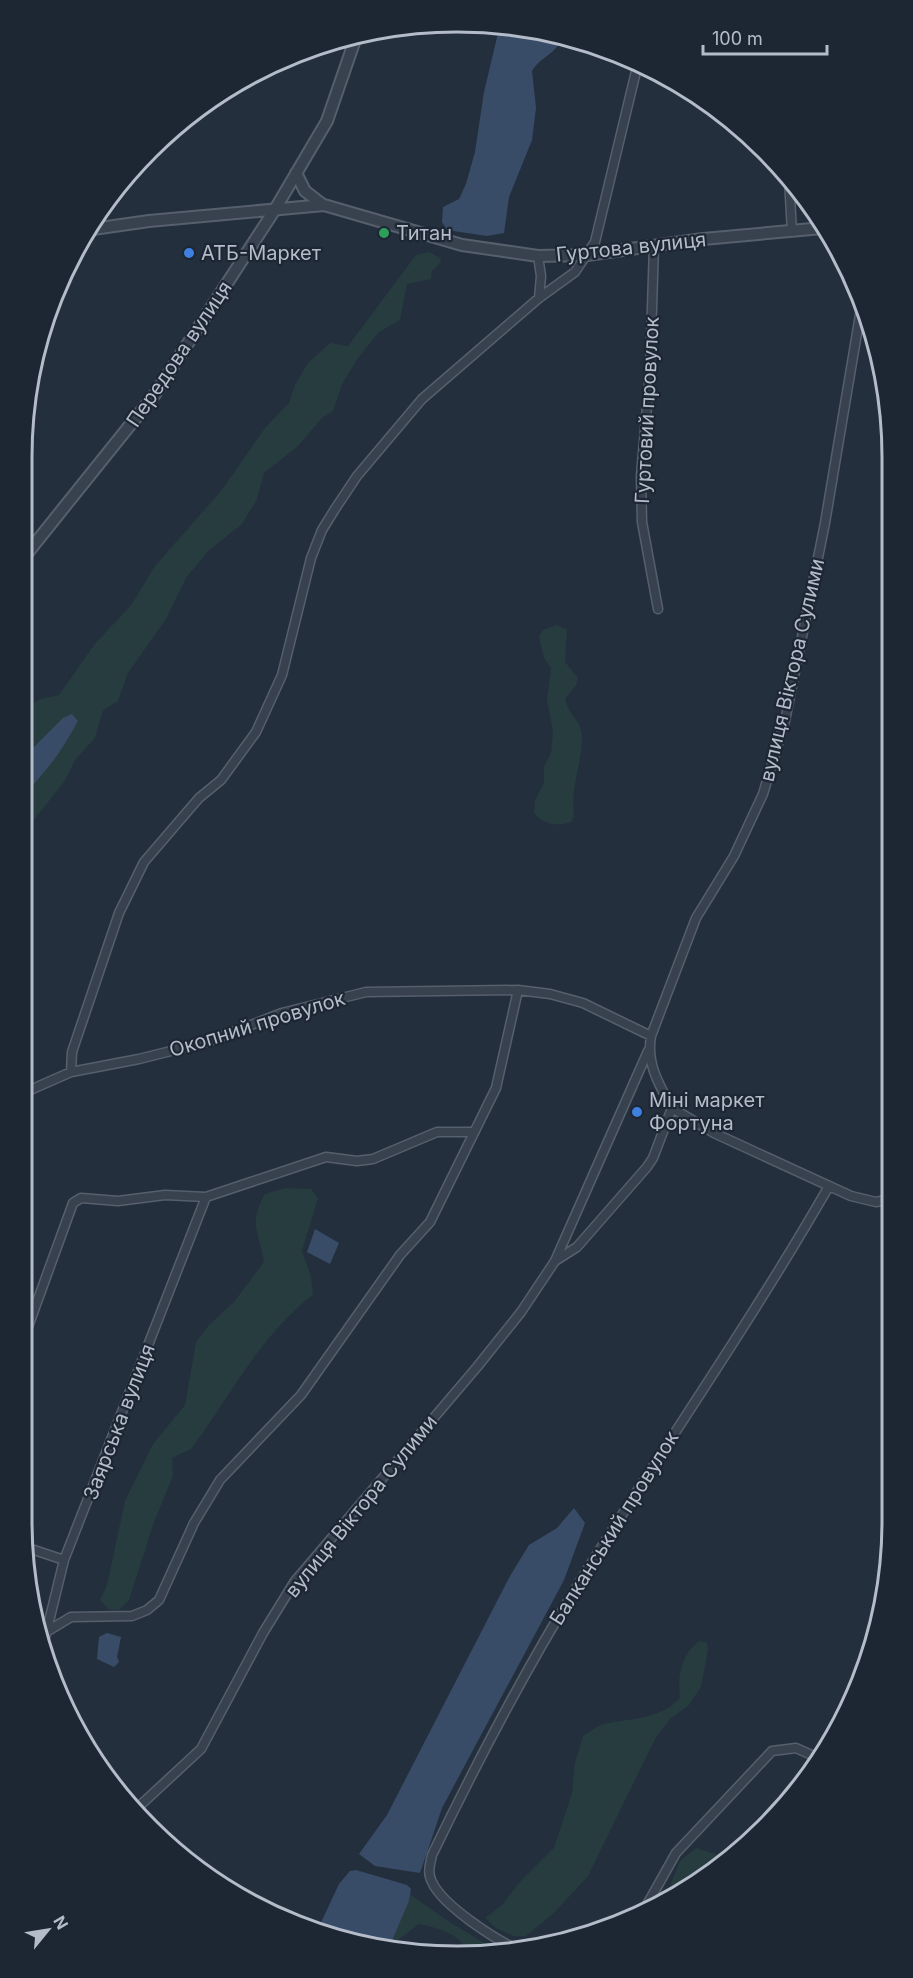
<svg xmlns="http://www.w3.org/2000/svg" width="913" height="1978" font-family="Inter,sans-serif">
<rect width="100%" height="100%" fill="#242f3e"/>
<path fill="#263c3f" d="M429,252l11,6 1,4 -9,9 -1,8 -24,5 -7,36 -21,12 -21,26 -16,26 -9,27 -11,7 -25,29 -33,26 -7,26 -15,25 -34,27 -22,27 -20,41 -38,54 -10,28 -15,9 -8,28 -20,22 -11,22 -43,54v-126l20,-11 18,-4 35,-50 38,-41 23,-38 66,-75 44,-63 24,-25 6,-18 13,-22 22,-20 18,3 68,-91z
M557,625l10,5 -2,32 13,16 -2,7 -11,14c3,15 17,22 17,38 0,27 -12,52 -8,79l-3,6c-13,5 -28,2 -37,-9l1,-12 9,-18v-16l7,-14 2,-21 -6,-32 4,-32 -7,-10 -5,-21 4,-7z
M285,1188l26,1 7,9 -16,53 9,25 2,19c-54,41 -82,101 -122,154l-19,9 1,18 -19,46 -25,78 -10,10 -11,-1 -8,-9 7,-15 18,-84 28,-57 32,-39 11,-63 13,-17 25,-23 30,-40c-5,-30 -16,-39 1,-68z
M699,1641l8,2 1,7 -7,37 -13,19 -17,12 -15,19 -68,139 -34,37 -28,23h-13l-17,-8 -11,-10 17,-13 16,-21 36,-36 18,-55 3,-30 8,-27c7,-4 14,-10 21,-12 27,-6 56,-4 76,-26 -3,-22 1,-43 19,-57z
M696,1848l29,9 -51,42 -11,4 17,-42z
M411,1895l37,26 53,32 -34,3c-1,-22 -31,-28 -48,-32l-29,22z"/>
<path fill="#394c67" d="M500,25l41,4 22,7c-8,20 -21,19 -31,35l4,37 -4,32 -23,57 -5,36 -17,3 -40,-6 -5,-8 1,-15 16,-8 7,-15 9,-32 9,-60z
M72,714l6,7c-16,30 -33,53 -57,76v-37l42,-42z
M315,1229l24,14 -9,21 -23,-12z
M574,1508l11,15 -21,57 -122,228 -22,65 -45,-7 -16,-12 28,-39 123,-239 19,-31 28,-17z
M107,1633l14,4 -4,20 2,5 -5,5 -17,-8 2,-22z
M356,1870l51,15 4,4 -2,12 -21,49 -16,-1 -54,-20 21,-45 11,-13z"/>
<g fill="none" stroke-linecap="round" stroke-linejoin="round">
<defs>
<path id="minor" d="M789,179l3,53
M654,245l-4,126 -9,105 1,46 16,87
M538,256l3,20 -2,22
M71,1072l1,-20 47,-139 25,-51 55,-64 22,-18 35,-48 26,-57 29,-117 11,-28 13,-21 22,-33 65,-77 117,-101 36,-26 20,-30 43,-179
M21,1094l50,-22 68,-13 68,-17 75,-29 84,-21 152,-2 32,4 33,9 68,33
M672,1108l42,25 137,63 25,6 15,-3
M555,1261l93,-210
M21,1346l52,-143 8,-5 37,3 47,-6 41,2 120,-40 31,4 16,-2 64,-27h36
M25,1547l39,13
M46,1632l25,-15 61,-1 15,-6 12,-10 35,-77 26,-43 81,-85 99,-140 30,-33 66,-134 22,-98
M42,1650l22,-90 142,-363
M133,1812l68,-63 62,-116 32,-52 182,-214 44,-55 34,-51 22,-14 70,-80 6,-9 19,-50c-13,-23 -26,-45 -21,-72l45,-118 38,-62 29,-62 22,-73 40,-198 37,-220
M644,1910l32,-57 96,-102 24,-3 20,9
M521,1951c-24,-10 -78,-45 -89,-69 -5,-9 -2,-17 0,-27 45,-93 93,-185 147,-272 82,-133 172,-261 250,-397"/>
<path id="tertiary" d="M296,173l9,18 18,14
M86,230l63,-9 175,-16 138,40 76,11 49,-1 116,-16 120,-11
M21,561l134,-167 119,-183 53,-90 30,-87"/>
</defs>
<use href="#minor" stroke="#565f6c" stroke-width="11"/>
<use href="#tertiary" stroke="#565f6c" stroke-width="14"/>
<use href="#minor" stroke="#38414e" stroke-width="8"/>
<use href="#tertiary" stroke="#38414e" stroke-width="10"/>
</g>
<circle fill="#2e9e5b" stroke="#1d2633" stroke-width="2" cx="384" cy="233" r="6"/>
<g fill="#3f7fe0" stroke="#1d2633" stroke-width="2">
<circle cx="189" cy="253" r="6"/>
<circle cx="637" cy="1112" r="6"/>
</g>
<g text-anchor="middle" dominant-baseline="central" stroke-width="4.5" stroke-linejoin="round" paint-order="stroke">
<g font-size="20" fill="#b4bcc9" stroke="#1d2633" text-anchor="start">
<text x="396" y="233">Титан</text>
<text x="201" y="253">АТБ-Маркет</text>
<text x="649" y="1100">Міні маркет<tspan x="649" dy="23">Фортуна</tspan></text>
</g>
<g font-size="20" fill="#b4bcc9" stroke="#1d2633">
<text transform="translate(631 247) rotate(-6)">Гуртова вулиця</text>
<text transform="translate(179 354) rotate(-56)">Передова вулиця</text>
<text transform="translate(647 410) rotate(-87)">Гуртовий провулок</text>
<text transform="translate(792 670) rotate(-77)">вулиця Віктора Сулими</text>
<text transform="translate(257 1024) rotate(-17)">Окопний провулок</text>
<text transform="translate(119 1422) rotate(-69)">Заярська вулиця</text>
<text transform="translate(361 1506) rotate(-51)">вулиця Віктора Сулими</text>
<text transform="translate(614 1528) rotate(-58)">Балканський провулок</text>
</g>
</g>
<path d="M0 0H913V1978H0ZM457 32H457A425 425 0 0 1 882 457V1521A425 425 0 0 1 457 1946H457A425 425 0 0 1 32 1521V457A425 425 0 0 1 457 32Z" fill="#1d2633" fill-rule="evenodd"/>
<path fill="none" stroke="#b4bcc9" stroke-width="3" d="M457 32H457A425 425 0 0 1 882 457V1521A425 425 0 0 1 457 1946H457A425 425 0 0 1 32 1521V457A425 425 0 0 1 457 32Z"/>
<g transform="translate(48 1930) rotate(60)" stroke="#1d2633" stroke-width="4.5" paint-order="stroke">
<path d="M0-4.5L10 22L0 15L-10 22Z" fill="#b4bcc9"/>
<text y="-9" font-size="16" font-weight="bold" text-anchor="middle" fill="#b4bcc9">N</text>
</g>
<path d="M703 45v9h124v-9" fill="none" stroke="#b4bcc9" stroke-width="3"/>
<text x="712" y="45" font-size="18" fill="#b4bcc9" stroke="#1d2633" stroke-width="4.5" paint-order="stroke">100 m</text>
</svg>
